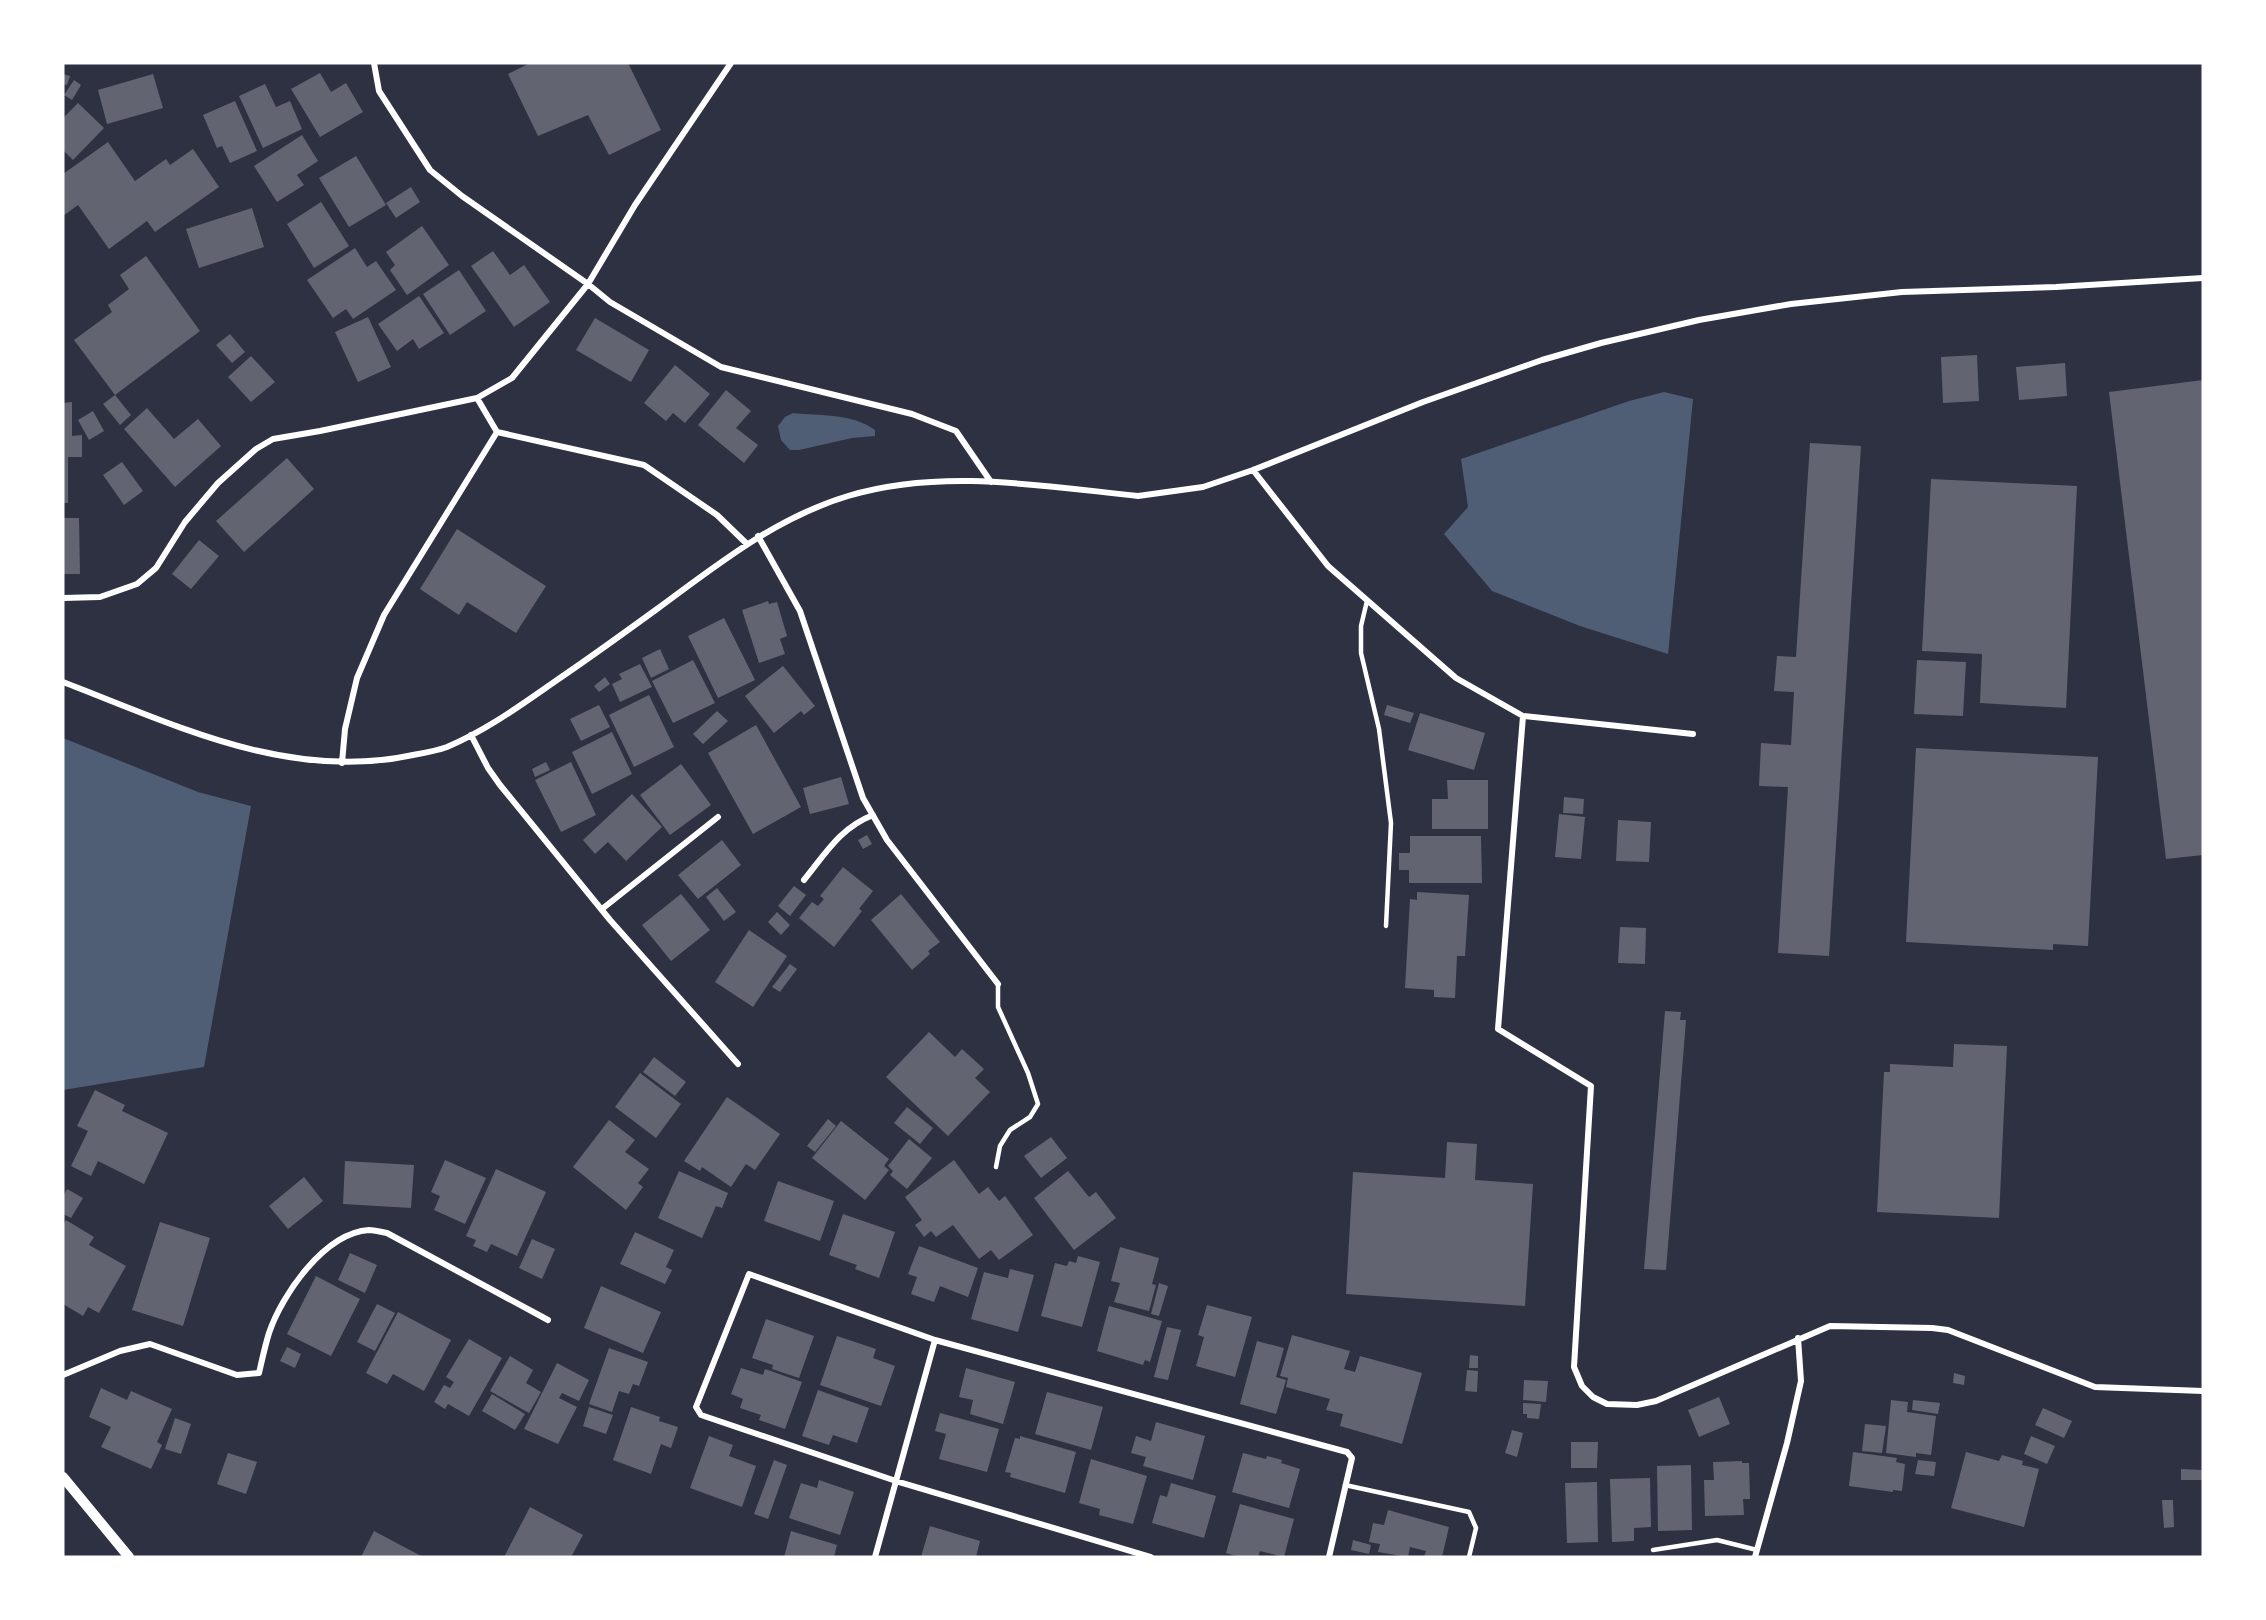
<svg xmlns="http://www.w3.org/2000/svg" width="2266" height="1620" font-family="'Asap Condensed',sans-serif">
<rect width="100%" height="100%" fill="#2d3142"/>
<path fill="#4f5d75" d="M1664,392l29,7 -25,255 -88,-28 -88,-35 -48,-57 24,-27 -7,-48 168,-58z
M793,413c27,3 59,0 82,17v6l-23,2 -53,12h-9l-9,-10 -3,-14 7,-9z
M63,738l135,54 53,14 -47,261 -141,23z"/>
<path fill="#626471" d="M530,63h98l33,67 -52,25 -21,-40 -50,21 -30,-62z
M320,73l11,19 15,-9 17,29 -43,25 -29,-48z
M63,74l7,2 -3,9 -4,-1z
M153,74l10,34 -56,16 -9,-34z
M74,80l7,5 -9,15 -8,-5z
M265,84l11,23 14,-6 12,28 -39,19 -24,-52z
M235,101l22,50 -27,12 -8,-17 -5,2 -14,-33z
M78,103l26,25 -31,32 -10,-10v-32z
M302,135l16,26 -21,14 7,10 -27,17 -23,-36z
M108,142l27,39 31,-22 4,6 23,-16 26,38 -64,45 -8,-11 -38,28 -31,-44 -15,11v-42z
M356,156l30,49 -37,22 -30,-49z
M411,187l9,15 -24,16 -10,-15z
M321,202l28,44 -35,22 -27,-44z
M252,208l12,39 -65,21 -13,-39z
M422,226l27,39 -42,30 -17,-25 5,-5 -9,-13z
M355,248l12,19 9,-6 20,29 -43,29 -7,-10 -13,9 -26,-38z
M493,251l17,24 14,-10 26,37 -36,25 -43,-61z
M146,256l54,75 -85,64 -41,-55 38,-28 -4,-7 21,-16 -9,-14z
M459,270l27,41 -36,24 -27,-41z
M419,296l25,37 -25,16 -6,-10 -16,12 -19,-27z
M368,317l23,50 -33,15 -23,-50z
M595,318l54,32 -18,32 -55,-32z
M230,334l15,18 -13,11 -16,-18z
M1977,355l2,46 -36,2 -2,-46z
M251,356l24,26 -24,20 -23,-25z
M2065,363l2,33 -48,4 -3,-33z
M675,365l35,29 -25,29 -12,-10 -7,8 -22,-18z
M2203,380v475l-37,4 -57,-467z
M726,390l25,21 -15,17 22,17 -14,18 -46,-38z
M115,395l16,20 -11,10 -17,-21z
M72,402v34l10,-1v22h-14v46h-5v-100z
M147,408l27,31 24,-20 23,27 -46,41 -51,-58z
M93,411l11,20 -15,9 -11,-20z
M1810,443l51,3 -32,510 -51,-3 10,-166 -29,-1 2,-43 30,2 3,-53 -20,-1 3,-35 19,1z
M287,458l27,31 -70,63 -28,-31z
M122,462l21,29 -19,14 -21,-30z
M1931,479l146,7 -11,222 -86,-5 2,-49 -60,-3z
M63,518h16l1,56h-17z
M457,529l89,57 -30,47 -49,-31 -8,13 -39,-26z
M199,540l20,16 -28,33 -19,-15z
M768,601l1,3 8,-2 10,34 -7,3 5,15 -26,9 -17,-53z
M724,618l31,62 -37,18 -30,-62z
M660,649l9,20 -18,9 -9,-20z
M693,660l22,43 -42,20 -21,-42z
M1917,660l49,2 -3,54 -49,-2z
M640,664l12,23 -32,15 -8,-18 10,-5 -3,-5z
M783,666l32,40 -11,9 -3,-4 -27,22 -29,-37z
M605,677l5,7 -11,8 -5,-6z
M649,695l25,52 -40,20 -25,-52z
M599,705l11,22 -29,14 -11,-22z
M1387,705l27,8 -4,10 -26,-8z
M717,711l11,10 -25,23 -10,-10z
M1420,713l65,20 -11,37 -66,-20z
M756,725l45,82 -48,27 -45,-81z
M612,732l20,42 -40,20 -20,-42z
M1916,748l182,9 -10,189 -35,-2v6l-147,-8z
M546,762l4,8 -15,7 -3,-8z
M571,762l25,53 -35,17 -26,-52z
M681,764l30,41 -41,30 -30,-40z
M841,777l8,27 -39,10 -7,-26z
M1447,780h41v49h-56v-30h16z
M632,794l30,33 -36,34 -18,-19 -13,12 -12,-14z
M1564,797l20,2 -1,15 -20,-1z
M1559,814l26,3 -4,42 -26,-2z
M1618,820l33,2 -2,40 -33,-1z
M867,835l5,9 -9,5 -5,-9z
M1410,836h71l1,47h-73v-13h-10v-17h11z
M722,840l19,25 -43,34 -20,-24z
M843,867l30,24 -14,18 3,2 -28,36 -35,-29 13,-16 6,4 6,-7 -4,-3z
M794,886l12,9 -16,21 -12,-10z
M717,888l19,24 -12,9 -18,-24z
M1417,892l52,3 -4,61h-8l-2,42 -21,-1v-7l-29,-2 5,-89 7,1z
M681,894l29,36 -39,31 -29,-36z
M901,894l39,48 -12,9 2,3 -18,16 -41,-50z
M777,912l13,13 -9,10 -13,-13z
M1620,927l26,1 -1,36 -27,-1z
M749,930l38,26 -34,51 -38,-25z
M790,964l7,5 -17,23 -8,-5z
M1665,1011l16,1 -1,8h6l-20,250 -22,-1z
M929,1032l26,25 7,-8 22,20 -9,9 15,14 -42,44 -62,-59z
M1954,1044l53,2 -8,172 -122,-6 7,-140h6v-8l63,3z
M654,1057l32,25 -11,14 -32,-24z
M640,1073l41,31 -25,34 -41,-31z
M95,1090l30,15 -3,6 46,22 -24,51 -46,-23 -7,15 -20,-10 17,-35 -11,-5z
M727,1097l53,37 -25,36 -9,-6 -15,23 -29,-20 -2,4 -16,-10z
M907,1107l26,21 -13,16 -26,-21z
M828,1119l8,7 -21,26 -8,-6z
M609,1120l26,20 -10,12 24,17 -11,14 5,4 -17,23 -53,-43z
M841,1121l48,38 -5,7 5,4 -24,30 -53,-42z
M1051,1137l16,21 -26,20 -17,-22z
M909,1139l23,19 -25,31 -17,-14 3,-4 -5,-5z
M1447,1142l30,2 -2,36 58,4 -8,122 -179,-12 7,-122 92,6z
M445,1160l41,18 -21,46 -31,-14 6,-14 -9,-4z
M954,1160l25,34 9,-7 11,14 6,-5 28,39 -34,25 -8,-10 -12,9 -26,-34 -17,12 -5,-6 -7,6 -9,-12 7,-5 -17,-23z
M345,1161l69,4 -3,43 -68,-4z
M496,1169l50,23 -29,64 -26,-12 -4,8 -14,-6 3,-6 -10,-4z
M679,1171l49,22 -6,15 -6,-2 -14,32 -44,-20z
M1068,1171l21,26 7,-5 20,26 -42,32 -40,-52z
M304,1177l19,24 -35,28 -19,-23z
M778,1181l56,20 -14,40 -56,-20z
M67,1189l16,9 -12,20 -8,-4v-17z
M843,1214l52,18 -16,46 -24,-9 2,-4 -28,-10z
M66,1220l28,17 -5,8 37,21 -27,47 -11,-6 -5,9 -20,-12v-79z
M160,1222l50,16 -27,88 -51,-16z
M635,1232l39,18 -8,17 6,3 -7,14 -45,-20z
M532,1239l23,10 -13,30 -23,-11z
M919,1246l59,22 -10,29 -28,-11 -6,16 -23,-8 6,-17 -9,-3z
M1120,1247l39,11 -7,26 4,1 -7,26 -35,-9 6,-19 -9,-2z
M350,1253l27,12 -12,28 -27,-13z
M1078,1256l22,6 -18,65 -41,-11 14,-53 12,3 2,-5 7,2z
M1010,1269l24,6 -16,57 -47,-13 13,-47 24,6z
M316,1276l44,23 -29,57 -44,-22z
M1159,1283l9,3 -9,30 -8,-2z
M601,1286l60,26 -18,41 -59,-25z
M377,1304l18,9 -20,38 -18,-9z
M1207,1305l45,12 -17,60 -39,-11 8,-29 -6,-2z
M1109,1306l53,15 -12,41 -5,-2 -2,5 -46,-14z
M398,1312l53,28 -27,51 -31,-17 -6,10 -21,-11z
M766,1319l48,17 -15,42 -27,-9 1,-4 -21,-7z
M1167,1327l14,3 -13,50 -14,-3z
M1292,1335l58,16 -6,18 11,3 5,-16 62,17 -20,71 -62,-18 3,-12 -17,-4 4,-11 -44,-12 2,-9 -8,-2z
M837,1336l39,13 -3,9 22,8 -14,40 -61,-21z
M469,1339l33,19 -33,58 -21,-12 -3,5 -11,-7 10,-17 6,3 4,-6 -8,-5z
M1257,1341l27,7 -8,29 10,3 -10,34 -36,-10z
M287,1347l14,7 -6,14 -15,-7z
M609,1348l39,14 -9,24 -6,-2 -4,10 -10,-3 -7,21 -23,-8z
M1470,1355l8,1v12h-9z
M510,1356l23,14 -7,13 15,9 -12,21 -39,-22z
M557,1363l32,17 -10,21 -17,-8 -3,5 18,9 -19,37 -34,-15z
M741,1368l22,7 2,-6 37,13 -17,47 -26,-9 2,-5 -21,-7 3,-9 -12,-5z
M966,1368l49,14 -12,42 -33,-10 3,-14 -14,-3z
M1467,1370l11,1 -1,21 -12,-1z
M1954,1373l11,3 -1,9 -11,-2z
M1524,1380l24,1 -2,21 -23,-2z
M101,1388l26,12 4,-9 41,18 -15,33 5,3 -11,24 -50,-22 10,-20 -22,-10z
M818,1390l51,18 -12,35 -24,-8 -4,10 -27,-9z
M1047,1392l56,15 -12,43 -56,-16z
M492,1394l33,20 -10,16 -33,-19z
M1719,1397l11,27 -31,13 -11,-27z
M1891,1400l17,2 -1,10 29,4 -5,39 -15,-2v4l-30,-4z
M1913,1400l27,3 -2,11 -26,-4z
M1523,1403l18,1 -2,15 -12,-1v-4h-4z
M589,1407l24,8 -7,19 -23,-8z
M631,1407l29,10 -1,4 19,6 -7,21 -10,-4 -10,30 -38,-14z
M2043,1408l29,13 -8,17 -29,-13z
M940,1413l59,16 -12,43 -48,-13 7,-25 -11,-3z
M175,1418l16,6 -10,30 -16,-5z
M1156,1422l49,14 -12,44 -50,-14 3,-9 -15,-4 5,-17 15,5z
M1865,1424l21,2 -4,27 -20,-2z
M1512,1430l11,3 -6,24 -12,-4z
M709,1436l24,9 -4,11 27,10 -14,41 -52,-19z
M1020,1436l56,16 -11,41 -55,-16 1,-4 -6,-1 10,-34 5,1z
M2031,1436l24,10 -8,18 -23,-10z
M1571,1442h27l-1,26h-26z
M1853,1452l44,6 -1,4 9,2 -3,27 -9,-1v2l-44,-6z
M1966,1452l33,9 3,-6 21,6 -1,4 17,4 -15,58 -73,-19z
M228,1453l29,9 -11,32 -29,-10z
M1243,1453l23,6 1,-3 15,4 -1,3 19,6 -11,39 -57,-16z
M1091,1459l56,17 -14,48 -34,-9 1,-6 -21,-6z
M774,1460l13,5 -19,54 -14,-5z
M1918,1460l18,2 -2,14 -19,-2z
M1742,1461v2h7l1,36h-7l1,16 -39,1 -1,-36h10l-1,-18z
M1691,1465l1,65 -34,1 -1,-65z
M2181,1469l22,1v10h-22z
M1650,1478l1,49 -17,1v13l-22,1 -2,-63z
M819,1480l35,12 -14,43 -51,-17 12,-35 16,5z
M1597,1482l1,60 -31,1 -2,-60z
M1171,1483l45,13 -12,42 -52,-15 8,-28 7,2z
M2162,1500h11l1,27 -10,1z
M1240,1504l54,15 -10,38 -24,-6 -2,6h-19l-13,-4z
M530,1507l53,28 -12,22h-67z
M1388,1510l61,17 -7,30h-18l2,-6 -16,-4 -2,10 -30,-5 2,-8 -11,-2 4,-19 11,2z
M930,1526l50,15 -4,16h-55z
M374,1531l49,26h-62z
M791,1531l46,14 -3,12h-50z
M1353,1540l18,5 -2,9 -18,-4z"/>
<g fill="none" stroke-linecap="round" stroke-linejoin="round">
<path stroke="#fff" stroke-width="4.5" d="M1367,601l-6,25v27l18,76 12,94 -5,103
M996,1167l4,-21 10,-16 20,-13 8,-13 -10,-31 -30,-66v-23
M1345,1485l124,27 7,16 -7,29
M1653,1550l64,-10 40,10"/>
<path stroke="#fff" stroke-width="6" d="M374,63l5,28 51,79 32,26 126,88 22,18 111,65 191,47 44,17 35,51
M477,398l20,34 147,33 73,50 29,28
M1253,470l75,96 128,112 67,38 170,18
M758,536l42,75 63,187 24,42 111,144
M63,598l37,-1 37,-13 19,-16 29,-46 33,-39 38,-34 17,-10 47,-8 157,-33 35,-20 76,-94 47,-79 96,-142
M63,682c112,43 227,100 350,73 11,-2 23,-4 34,-8 40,-17 74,-42 110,-67 34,-23 67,-47 100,-71 60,-44 118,-91 191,-113 94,-28 194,-10 290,0l65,-9 50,-17 170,-68 119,-42 59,-17 98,-23 92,-16 111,-12 154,-5 147,-9
M1523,716l-25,313 93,57 -17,281 8,19 11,11 14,7 30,1 19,-4 174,-75 102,2 16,2 147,57 108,4
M471,735l17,33 12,17 110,135 128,144
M342,763l3,-34 12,-51 27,-63 113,-183
M804,880c22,-27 36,-52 69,-65
M602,909l116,-92
M63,1375l57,-24 30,-7 87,31 22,-2c3,-13 6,-27 10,-40 13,-38 55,-100 100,-103 5,0 12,2 18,3l161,87
M875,1557l60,-217
M1151,1557l-255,-76 -195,-66 -5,-8 53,-133 186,66 412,112 5,6 -23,99
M1755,1557l32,-114 14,-62 -3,-43"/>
<path stroke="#fff" stroke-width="10" d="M63,1477l66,80"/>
</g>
<rect width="2266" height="1620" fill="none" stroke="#ffffff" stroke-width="129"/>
</svg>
